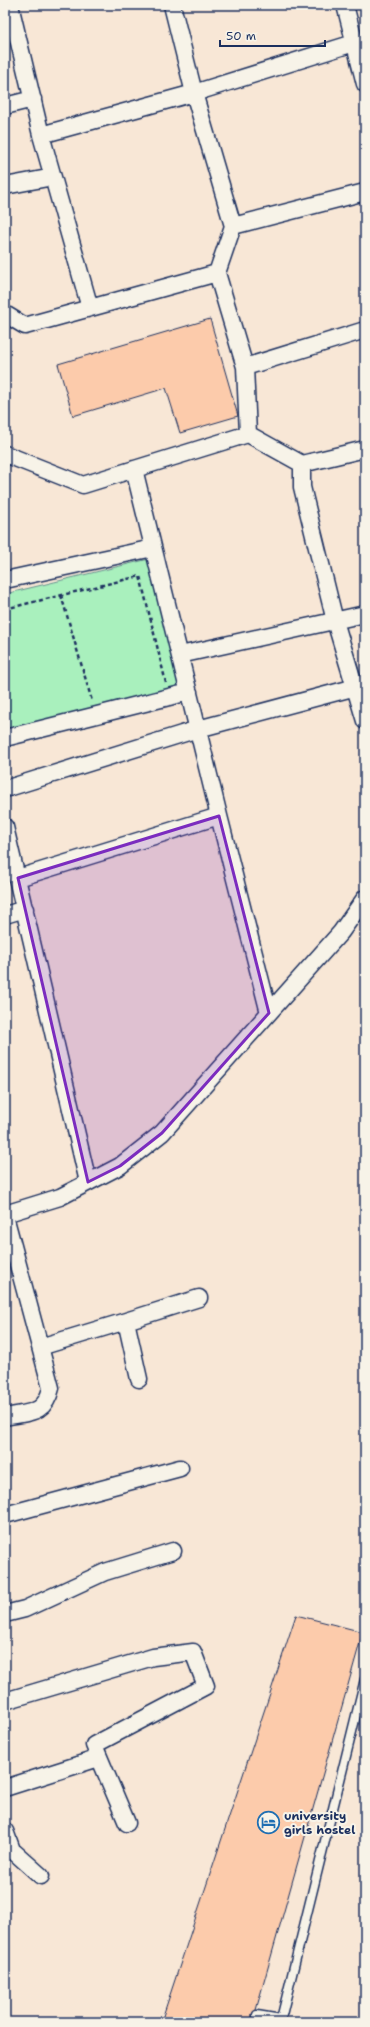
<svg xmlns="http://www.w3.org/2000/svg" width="370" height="2027" font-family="'Shantell Sans',sans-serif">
<rect width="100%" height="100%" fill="#f8e7d6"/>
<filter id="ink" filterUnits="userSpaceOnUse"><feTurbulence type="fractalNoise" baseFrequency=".025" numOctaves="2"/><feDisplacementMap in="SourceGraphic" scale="8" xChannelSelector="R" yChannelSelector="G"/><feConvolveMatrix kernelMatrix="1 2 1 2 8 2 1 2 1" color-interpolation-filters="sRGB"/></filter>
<g filter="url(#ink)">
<path fill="#a9f0bd" stroke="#62908e" d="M149,559l31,128 -175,45v-138z"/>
<path fill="#fccbab" stroke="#1b2f5e" d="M210,319l28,97 -58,17 -14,-45 -93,28 -15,-52z
M296,1615l67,17 -107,378 -4,4v8h-91z"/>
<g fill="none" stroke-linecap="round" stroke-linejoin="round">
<defs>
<path id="service" d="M257,2015l24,4 -1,3
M281,2019l84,-340"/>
<path id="minor" d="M10,5l31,130 49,173
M345,5l20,79
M5,106l28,-7
M41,135l153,-42 160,-50
M5,186l48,-9
M233,226l132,-34
M217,273l28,94 120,-37
M5,314l20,12 192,-53 16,-47 -39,-133 -22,-88
M245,367l3,67
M5,454l78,31 165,-51 54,30 63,-15
M302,464v23l33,134 30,100
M134,469l85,347
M5,580l148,-32
M180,655l185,-41
M5,738l184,-46
M5,789l193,-60 158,-42
M5,827l83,355
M18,878l201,-62 50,197
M5,915l20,-6
M5,1214l55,-17 60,-31 42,-33 179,-201 24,-34
M5,1216l46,172c-6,27 -22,24 -46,29
M126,1321l73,-23
M40,1347l86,-26 13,58
M5,1515l175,-47
M5,1614l20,-5 80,-37 68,-21
M5,1701l148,-44 40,-5 13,34 -112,59 33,78
M5,1788l94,-30
M5,1831l7,19 29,26"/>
</defs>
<use href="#service" stroke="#1b2f5e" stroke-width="11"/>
<use href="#minor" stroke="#1b2f5e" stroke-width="19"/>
<path stroke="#1b2f5e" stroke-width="2.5" stroke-dasharray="4 3" stroke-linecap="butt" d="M61,595l31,106
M5,609l135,-33 26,107"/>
<use href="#service" stroke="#f7f3e8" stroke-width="8"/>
<use href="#minor" stroke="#f7f3e8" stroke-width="16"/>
</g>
</g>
<path fill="#7b2cbf" fill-opacity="0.2" stroke="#7b2cbf" stroke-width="3" stroke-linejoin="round" d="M219,816l50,197 -107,120 -42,33 -32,16 -70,-304z"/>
<defs>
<symbol id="hotel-ring" viewBox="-11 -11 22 22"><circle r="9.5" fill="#f7f3e8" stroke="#1f6fb2" stroke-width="1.5"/><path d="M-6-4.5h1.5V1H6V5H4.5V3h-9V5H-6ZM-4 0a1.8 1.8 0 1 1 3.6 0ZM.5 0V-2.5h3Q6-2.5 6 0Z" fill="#1f6fb2"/></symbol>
</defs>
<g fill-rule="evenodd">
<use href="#hotel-ring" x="256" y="1810" width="25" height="25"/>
</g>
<g text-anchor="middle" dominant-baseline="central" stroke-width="4" stroke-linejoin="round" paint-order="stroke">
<g font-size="12" font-weight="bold" fill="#1b2f5e" stroke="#f7f3e8" text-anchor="start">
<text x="284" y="1816">university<tspan x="284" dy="14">girls hostel</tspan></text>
</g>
</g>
<rect width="370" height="2027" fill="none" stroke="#f7f3e8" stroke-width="20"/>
<rect x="10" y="10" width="350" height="2007" fill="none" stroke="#1b2f5e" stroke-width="1.5" filter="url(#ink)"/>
<path d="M220 40v6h105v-6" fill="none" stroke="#1b2f5e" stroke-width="2"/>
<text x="226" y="40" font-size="12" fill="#1b2f5e" stroke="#f7f3e8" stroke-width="3" paint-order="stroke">50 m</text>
</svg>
